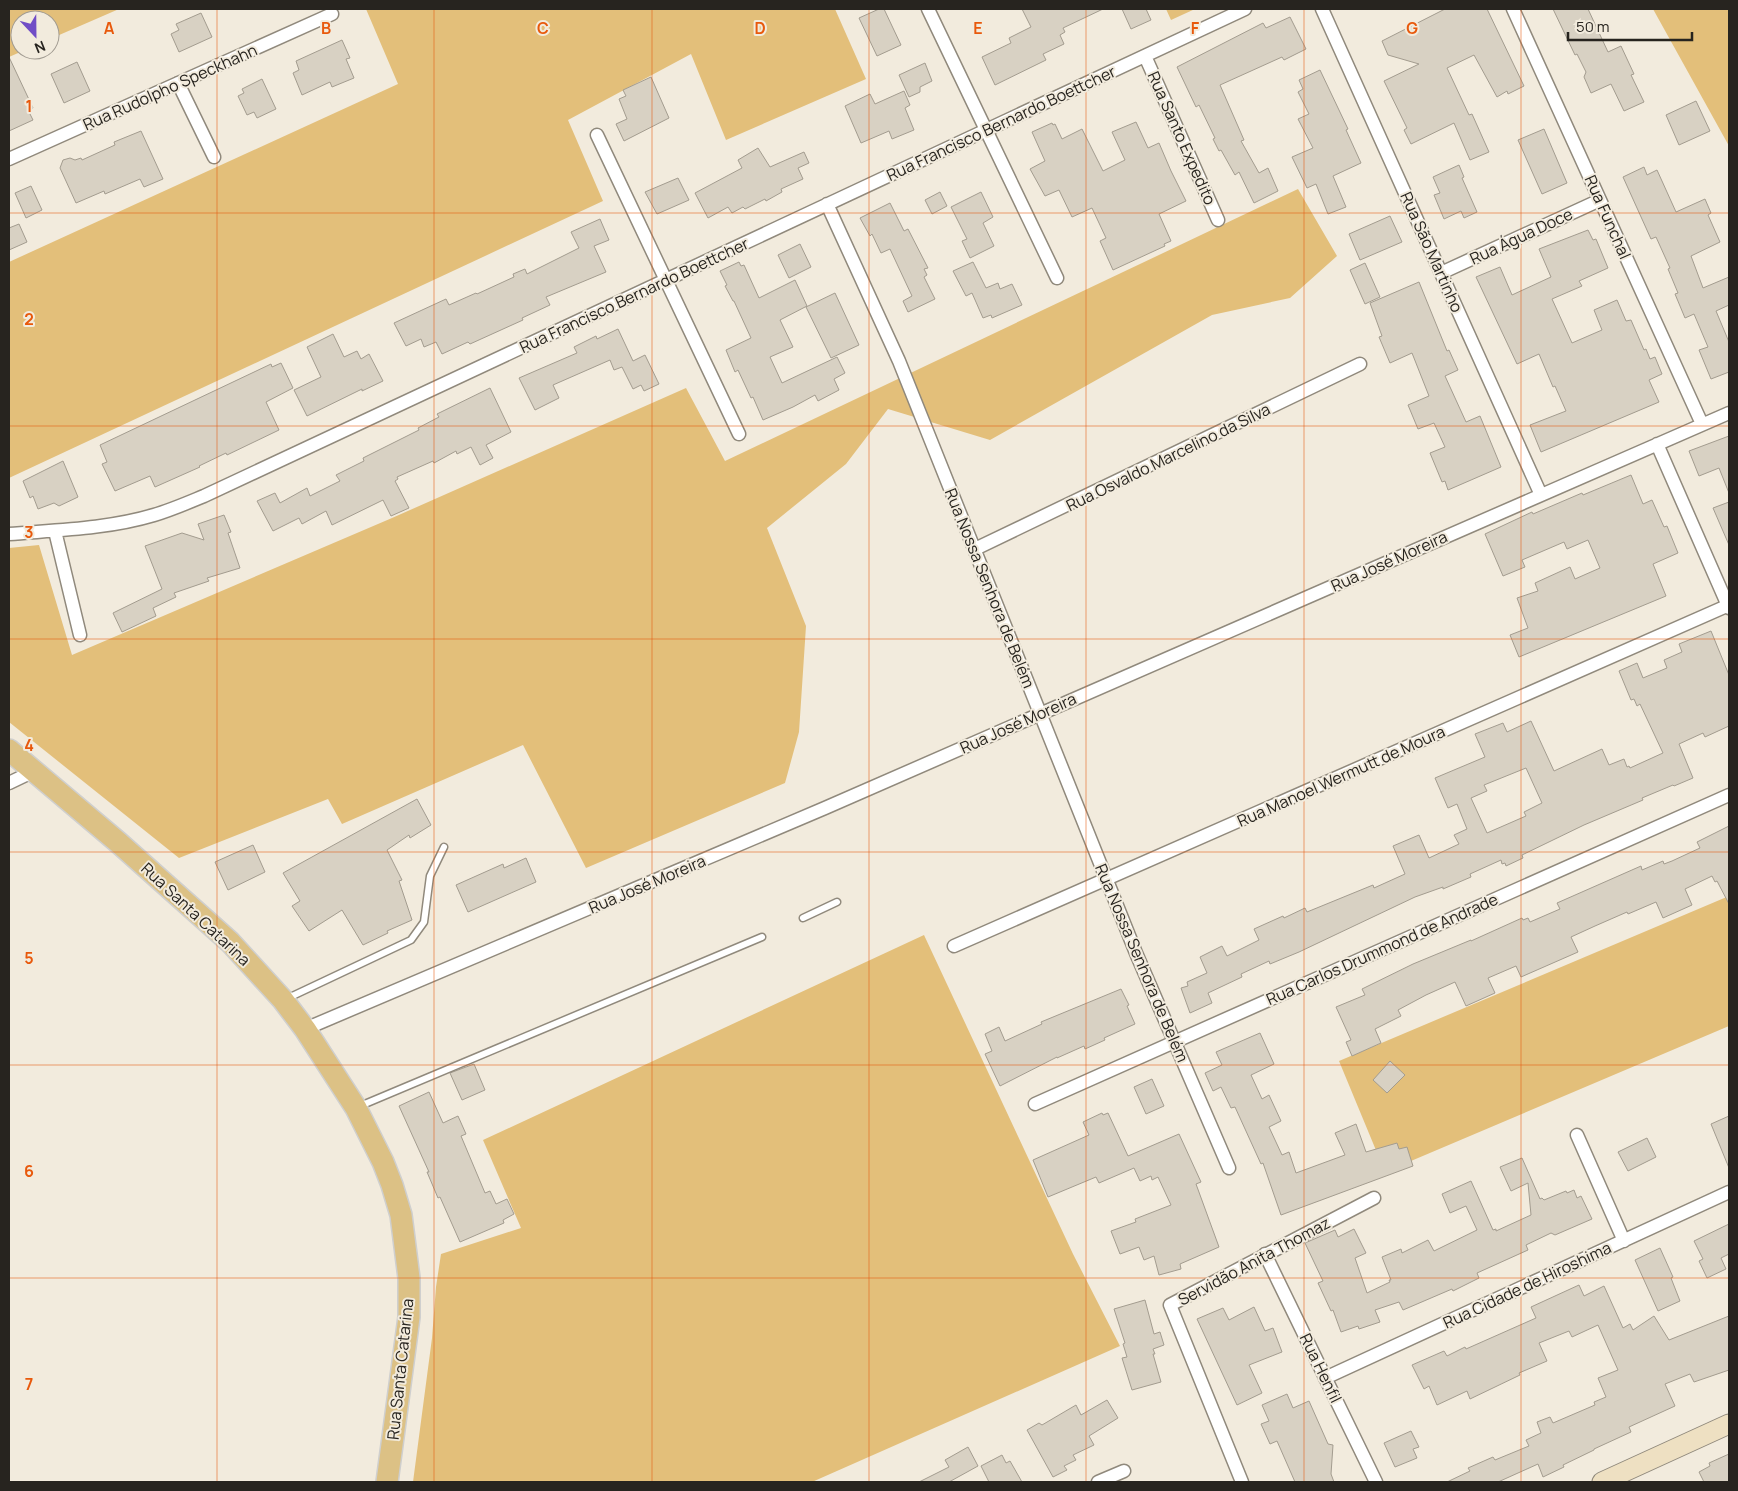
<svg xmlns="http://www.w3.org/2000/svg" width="1738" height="1491" font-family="Manrope,sans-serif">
<rect width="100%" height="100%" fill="#f2ebdd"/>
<path fill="#e3bf7a" d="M9,9h110l-69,30v-19h-30v30h5l-16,7z
M366,9h469l31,70 -140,61 -35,-86 -123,66 35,81 -594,277v-216l389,-178z
M1166,9h29l-24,11z
M1653,9h76v137z
M1298,189l39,67 -47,42 -78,17 -222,125 -102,-31 -42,55 -79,64 39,98 -7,106 -14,51 -199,85 -63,-123 -181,79 -14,-25 -149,59 -170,-136v-174l30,-3 33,110 320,-137 294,-130 39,73z
M1729,896v130l-344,146 -46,-111z
M924,935l149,319 47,92 -308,136h-399l19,-144 4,-51 5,-33 80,-26 -38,-88z"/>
<path fill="#d8d1c3" stroke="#a39c8f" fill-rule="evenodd" d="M879,9h5l17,36 -24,11 -18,-38z
M1022,9h81l-40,19 2,4 -5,3 4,9 -21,10 3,6 -51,25 -13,-28 29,-14 -2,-5 22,-11z
M1122,9h24l5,11 -20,9z
M1445,9h42l37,77 -16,8 -1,-3 -10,6 -23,-42 -27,13 22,47 3,-1 17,38 -19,8 -16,-37 -43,21 -7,-14 3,-2 -23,-47 35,-17 -31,-9 -6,-14z
M1553,9h35l20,43 13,-6 13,28 -3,1 13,27 -20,9 -13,-27 -20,9 -7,-16 2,-5 -9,-18 -2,1z
M201,13l11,24 -33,15 -8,-18 8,-4 -3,-6z
M1290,17l16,32 -22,11 -2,-3 -62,28 24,55 -3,1 18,32 9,-5 10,23 -24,12 -15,-31 -4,3 -14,-25 -2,1 -6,-12 2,-1 -16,-33 -3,2 -19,-40 86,-44 3,5z
M342,40l8,18 -4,1 8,19 -22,9 -2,-5 -28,13 -9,-22 6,-3 -3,-9z
M9,57l24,51 -5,2 5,10 -24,11z
M77,62l13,29 -26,12 -13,-29z
M925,63l7,18 -12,6v5l-11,5 -10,-22z
M1320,70l28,59 -2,1 15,33 -28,13 13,31 -18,7 -12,-30 -9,4 -15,-31 21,-9 -15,-29 11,-5 -11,-22 5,-3 -4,-9z
M651,77l18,41 -45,23 -8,-17 11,-5 -8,-20 7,-3 -3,-6z
M262,79l14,30 -19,9 -3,-6 -7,3 -9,-19 6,-3 -2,-4z
M904,91l6,14 -5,3 9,22 -22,9 -3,-8 -28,12 -16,-37 25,-12 5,10z
M1696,101l14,30 -31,14 -13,-30z
M1136,122l12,26 11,-5 12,28 15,30 -27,13 12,27 -7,3 1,2 -52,24 -13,-29 6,-3 -14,-30 -20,9 -13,-27 -14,6 -15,-27 15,-8 -13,-29 20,-9 1,2 2,-1 7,15 20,-10 21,42 22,-11 -13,-28z
M1544,129l23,54 -25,11 -24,-54z
M141,131l22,48 -19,8 -4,-8 -35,15 -1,-3 -28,12 -16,-35 3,-8 7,-2 5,2 6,-2 1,2 33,-15 -1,-3z
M758,148l12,19 34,-15 5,11 -11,5 5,11 -22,10 1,3 -16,9 -1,-2 -20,10 -2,-2 -11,6 -4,-6 -20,11 -13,-25 47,-25 -4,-8z
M1459,165l5,12 -2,1 15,34 -13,6 -3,-7 -17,8 -10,-24 6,-2 -7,-16z
M1644,167l3,8 10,-5 19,42 29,-13 6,14 -3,2 12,27 -29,14 12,32 26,-11v28l-13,6 13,31v30l-18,7 -12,-29 9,-3 -14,-33 -9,4 -10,-24 3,-1 -10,-24 2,-1 -14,-31 -5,2 -28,-62z
M678,178l11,22 -32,14 -12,-22z
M31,186l11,24 -16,8 -11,-25z
M940,192l7,14 -15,8 -7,-14z
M981,192l12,25 -10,6 11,23 -24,12 -8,-17 5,-2 -16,-32z
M890,203l14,28 4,-2 20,39 -4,1 3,6 -3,2 11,22 -27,13 -5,-11 9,-5 -22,-47 -9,4 -9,-19 -2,2 -10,-18z
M1390,216l12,26 -42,18 -11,-26z
M600,219l9,21 -15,6 12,26 -60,25 4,8 -28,13 1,2 -53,24 -2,-2 -26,12 -6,-12 -12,5 -3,-8 -15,7 -12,-23 52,-24 3,6 27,-12 1,1 37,-17 -1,-3 12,-5 2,5 52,-26 -8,-16z
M19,224l8,18 -18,8v-22z
M1588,230l5,10 3,-1 12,29 -29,13 3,5 -30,13 20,44 30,-13 -8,-20 23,-10 9,21 5,-1 13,30 2,-1 4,10 5,-2 7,17 -13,6 10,22 -118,50 -11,-27 36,-14 -11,-25 -2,1 -14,-33 -22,10 -41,-87 24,-10 12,28 39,-18 -12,-28z
M800,244l11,23 -22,11 -11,-23z
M739,262l2,4 3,-1 15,33 36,-18 12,26 -27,14 13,27 -23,10 12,26 55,-26 8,16 -11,6 5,11 -21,11 -3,-6 -22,12 -30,13 -10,-23 -2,1 -13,-28 -3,2 -9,-22 25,-12 -17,-37h-1l-8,-15 2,-1 -7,-14z
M973,262l13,26 12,-5 2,6 12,-5 10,21 -30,13 -1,-3 -8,3 -11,-25 -6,3 -13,-25z
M1365,263l15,34 -15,7 -15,-34z
M1419,282l28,69 2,-1 9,20 -13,6 21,46 14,-6 21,51 -53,23 -3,-9 -3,1 -12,-29 15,-6 -11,-24 -16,6 -10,-24 21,-9 -17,-43 -22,10 -11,-26 3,-1 -12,-33z
M835,293l24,52 -28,13 -25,-51z
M618,329l15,32 12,-6 14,29 -15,7 -3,-6 -8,4 -11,-22 -8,3 -4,-10 -57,25 6,13 -24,12 -16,-32 58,-25 -3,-6 22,-11 1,3z
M333,334l11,23 13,-6 4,8 8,-5 14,27 -21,10v-2l-55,27 -13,-26 27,-13 -14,-30z
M281,363l12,25 -27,14 13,28 -52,25 -1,-2 -27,13 1,1 -45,20 -5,-11 -35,15 -13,-27 5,-2 -7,-17 171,-81 1,3z
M490,388l21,44 -25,13 7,13 -13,7 -9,-18 -14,7 -1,-3 -22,12 -1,-2 -36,16 1,2 -3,2 14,27 -18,8 -8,-16 -51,25 -6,-14 -24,13 -3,-6 -26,13 -16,-30 18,-8 5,10 27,-15 3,8 30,-15 -4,-6 28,-14 -1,-3 56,-28 -1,-2 21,-11 -2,-3z
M1729,436v57l-10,-25 -20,8 -10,-25z
M63,461l15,36 -19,9 -5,-3 -16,6 -5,-13 -3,2 -7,-17z
M1631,475l12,29 9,-4 12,27 3,-1 11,27 -25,11 13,32 -147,61 -9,-22 18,-7 -11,-30 21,-7 -3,-8 35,-16 5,12 25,-11 -12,-28 -21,9 -3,-7 -42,18 3,7 -22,9 -18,-42 47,-22 1,2 49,-21 1,2z
M1729,502v43l-16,-37z
M224,515l7,17 -3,1 12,35 -33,10 2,3 -35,12 2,4 -23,11 3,8 -34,16 -9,-19 49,-24 -17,-43 37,-13 22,7 -6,-16z
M1711,631l18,44v51l-24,11 -2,-4 -24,11 14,34 -19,8 -1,-1 -31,13 1,2 -59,25 -62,30 1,3 -17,8 -1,-3 -3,1 -1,-4 -31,14 1,3 -28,12v-2l-28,10 -116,55 -29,12 -1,-3 -28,13 1,3 -34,16 4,10 -22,10 -9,-25 7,-2 -1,-4 20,-9 -7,-16 22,-11 5,10 32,-16 -5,-11 29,-13 1,2 21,-10 2,4 66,-27 1,3 31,-14 -12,-28 26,-11 10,23 30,-14 -5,-9 13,-6 -10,-25 -9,4 -13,-30 50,-21 -10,-23 28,-11 4,9 24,-11 23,50 48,-22 7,16 15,-6 3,8 2,-1 1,2 33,-15 -23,-49 -3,2 -3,-7 -3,1 -12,-29 18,-8 6,15 24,-10 -3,-8 18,-8 -3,-8zM1526,768l16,35 -18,9 2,4 -39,17 -16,-35 16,-7 -3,-6z
M417,799l14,26 -21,13 -1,-3 -22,15 15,30 -3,1 13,39 -25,11 1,2 -25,12 -21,-35 -33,21 -17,-25 8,-5 -17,-28z
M1729,826v78l-12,-23 -2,1 -3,-6 -27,13 7,16 -29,13 -7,-16 -28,12 -1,-2 -32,14 -24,11 7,15 -57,25 -5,-11 -28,12 7,15 -29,13 -11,-24 -29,13 -28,15 3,6 -26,13 6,14 -29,13 -6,-14 5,-2 -15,-33 29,-12 -3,-6 51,-25 58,-24v1l51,-23 1,2 5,-2 2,4 30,-13 -3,-6 84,-37 1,4 21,-9 1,3 8,-3 28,-13 -3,-6z
M253,845l12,27 -37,18 -13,-28z
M526,858l10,24 -68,30 -12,-27 47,-21 1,4z
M1121,989l8,16 -2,1 8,18 -31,14 1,2 -20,9 -1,-3 -27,12v-1l-57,29 -15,-32 7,-3 -7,-17 14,-7 6,14 37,-17 -1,-2z
M1260,1033l14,31 -23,11 11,24 7,-4 12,26 -12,6 13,28 7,-3 7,21 49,-18 -10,-22 21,-9 10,28 31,-9 2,6 8,-2 6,19 -132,49 -18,-52 -2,1 -26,-57 -4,1 -10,-21 -8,4 -8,-18 17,-8 -6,-13z
M1390,1061l15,14 -18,18 -14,-13z
M474,1064l11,26 -23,10 -12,-27z
M1152,1079l12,27 -18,8 -12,-27z
M429,1092l14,31 15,-7 8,18 -5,2 24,57 5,-2 6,13 11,-5 7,15 -11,6 1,3 -44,19 -20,-45 -2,1 -11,-26h2l-30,-66z
M1102,1113l1,2 5,-2 20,43 51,-22 22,48 -5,2 23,63 -39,17 1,5 -22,6 -5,-19 -10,4 -5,-13 -19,7 -9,-23 25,-9 -1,-3 36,-14 -13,-28 -6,3 -1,-4 -11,5 -6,-13 -35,15 -3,-6 -48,20 -15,-37 56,-25 -6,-13z
M1729,1116v52l-18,-44z
M1647,1138l9,19 -28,14 -10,-19z
M1522,1158l18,41 2,-1 2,2 22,-9 1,2 7,-3 3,8 4,-2 11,23 -37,16 -4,-2 -25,12 2,5 -51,23 2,5 -26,13 -1,-2 -49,21 -4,-8 -24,8 5,12 -21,7 -1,-3 -17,6 -8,-22 -2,1 -13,-28 5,-2 -18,-38 30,-13 3,7 16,-8 12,24 -11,5 12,35 23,-11 -1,-2h2l-9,-23 19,-8 1,4 26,-13 6,11 43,-21 -11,-24 -16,7 -8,-19 29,-13 22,49 3,-1v2l35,-16 -3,-32 -17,8 -11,-24z
M1729,1224v30l-8,4 5,11 -19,9 -8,-17 4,-2 -9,-18z
M1660,1248l13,29 -2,1 9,23 -22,10 -23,-51z
M1579,1285l5,11 20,-10 19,42 7,-4 3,6 21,-14 15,24 60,-24v54l-35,12 -4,-8 -25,10 10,22 -46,21 2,5 -37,17v1l-31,15 1,2 -21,10 -5,-13 -40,18h-51l23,-11 -2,-3 25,-11 2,3 34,-14 -3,-6 15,-7 -4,-11 13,-5 3,6 42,-18 -1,-3 12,-5 -8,-19 20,-8 -20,-45 -26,12 -3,-6 -30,12 8,18 -28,12 1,2 -50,24 -3,-8 -30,14 -8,-19 -5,3 -12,-24 32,-14 3,5 18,-9 1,2 70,-31 -5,-11z
M1145,1300l9,34 6,-2 4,13 -11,4 2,5h-2l8,28 -29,8 -10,-32 5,-1 -4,-13 2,-1 -11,-34z
M1254,1307l11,24 8,-3 9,24 -33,13 13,28 -25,12 -40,-86 26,-11 6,12z
M1287,1394l6,14 16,-7 19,43 5,1 -2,29 3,8h-39l-18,-41 -7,3 -9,-20 8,-3 -7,-16z
M1107,1400l11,18 -29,18 5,9 -21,10 3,5 -12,6 3,4 -14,7 -26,-47 12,-7 3,2 34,-20 5,10z
M1411,1431l8,16 -6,2 4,9 -22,9 -11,-24z
M968,1447l10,19 -29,16h-30l30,-15 -4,-7z
M1729,1454v28h-25l-5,-10 11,-6 -1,-3z
M1002,1455l4,8 4,-2 12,21h-33l-8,-16z"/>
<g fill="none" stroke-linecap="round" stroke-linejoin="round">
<defs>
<path id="service" d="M803,918l34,-16
M286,999l125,-59 13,-18 6,-46 14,-29
M360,1106l402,-169"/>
<path id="minor" d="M928,9l129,269
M1322,9l219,486
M1513,9l189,415
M1145,56l73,164
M178,83l36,74
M597,135l142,299
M9,159l323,-145
M827,204l72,157 237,592 93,215
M1441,273l159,-73
M1657,444l72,164
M55,531l25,104
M9,534c48,-4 98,-5 145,-19 17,-5 33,-12 50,-19l1041,-487
M975,549l385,-185
M9,783l25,-12
M954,946l775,-341
M305,1029l520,-221 904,-395
M1035,1104l694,-309
M1577,1135l47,106
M1265,1254l111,228
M1325,1378l404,-186
M1098,1482l26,-11
M1242,1482l-72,-177 204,-107"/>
<path id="secondary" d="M1602,1482l127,-58"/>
<path id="primary" d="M9,750l110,93 111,99 53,58 22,29 51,79 27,54 9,23 9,30 8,63v39l-22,165"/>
</defs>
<use href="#service" stroke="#90897c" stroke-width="9"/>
<use href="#minor" stroke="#90897c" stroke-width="15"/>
<use href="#secondary" stroke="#90897c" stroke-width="21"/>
<use href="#primary" stroke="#cfcfce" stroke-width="24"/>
<use href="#service" stroke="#fff" stroke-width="6"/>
<use href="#minor" stroke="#fff" stroke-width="12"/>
<use href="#secondary" stroke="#eee0c2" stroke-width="19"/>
<use href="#primary" stroke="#dcc185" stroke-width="21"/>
</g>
<path fill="none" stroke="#e8590c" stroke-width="1" stroke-opacity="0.55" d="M217,9v1473M434,9v1473M652,9v1473M869,9v1473M1086,9v1473M1304,9v1473M1521,9v1473M9,213h1720M9,426h1720M9,639h1720M9,852h1720M9,1065h1720M9,1278h1720"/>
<g text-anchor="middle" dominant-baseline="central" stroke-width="4" stroke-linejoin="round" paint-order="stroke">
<g font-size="16" fill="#27241f" stroke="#f2ebdd">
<text transform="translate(170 87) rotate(-24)">Rua Rudolpho Speckhahn</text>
<text transform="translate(1001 123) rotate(-25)">Rua Francisco Bernardo Boettcher</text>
<text transform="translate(1182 138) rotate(66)">Rua Santo Expedito</text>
<text transform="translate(1608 217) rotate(66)">Rua Funchal</text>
<text transform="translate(1521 236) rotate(-25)">Rua Água Doce</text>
<text transform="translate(1432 252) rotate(66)">Rua São Martinho</text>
<text transform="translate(634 295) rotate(-25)">Rua Francisco Bernardo Boettcher</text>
<text transform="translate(1168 457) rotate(-26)">Rua Osvaldo Marcelino da Silva</text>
<text transform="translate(1389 561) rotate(-24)">Rua José Moreira</text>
<text transform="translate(990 588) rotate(68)">Rua Nossa Senhora de Belém</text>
<text transform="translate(1018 723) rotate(-24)">Rua José Moreira</text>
<text transform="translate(1341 776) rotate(-24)">Rua Manoel Wermutt de Moura</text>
<text transform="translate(647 884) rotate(-23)">Rua José Moreira</text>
<text transform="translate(196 914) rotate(43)">Rua Santa Catarina</text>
<text transform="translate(1382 949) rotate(-24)">Rua Carlos Drummond de Andrade</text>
<text transform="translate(1142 963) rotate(67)">Rua Nossa Senhora de Belém</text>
<text transform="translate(1254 1261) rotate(-28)">Servidão Anita Thomaz</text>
<text transform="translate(1527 1285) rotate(-25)">Rua Cidade de Hiroshima</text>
<text transform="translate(1321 1368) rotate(64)">Rua Henfil</text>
<text transform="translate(400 1369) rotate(-84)">Rua Santa Catarina</text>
</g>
</g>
<g font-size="16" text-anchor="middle" font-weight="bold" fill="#e8590c" stroke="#f2ebdd" stroke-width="4" stroke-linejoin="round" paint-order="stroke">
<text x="109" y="34">A</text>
<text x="326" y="34">B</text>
<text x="543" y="34">C</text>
<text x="760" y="34">D</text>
<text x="978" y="34">E</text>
<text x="1195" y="34">F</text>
<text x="1412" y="34">G</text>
<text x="29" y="112">1</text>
<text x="29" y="325">2</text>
<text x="29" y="538">3</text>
<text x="29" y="751">4</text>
<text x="29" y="964">5</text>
<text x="29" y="1177">6</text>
<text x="29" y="1390">7</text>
</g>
<rect width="1738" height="1491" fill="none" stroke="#27241f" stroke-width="20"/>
<g transform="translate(35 35) rotate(158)"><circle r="24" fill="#f2ebdd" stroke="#a19b91"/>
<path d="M0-4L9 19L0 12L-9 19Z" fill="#714dc6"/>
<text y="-8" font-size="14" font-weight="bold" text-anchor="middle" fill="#27241f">N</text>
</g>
<path d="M1568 32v8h124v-8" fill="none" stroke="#27241f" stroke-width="2.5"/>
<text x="1576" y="32" font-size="15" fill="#27241f" stroke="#f2ebdd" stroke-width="4" paint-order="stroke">50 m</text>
</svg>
